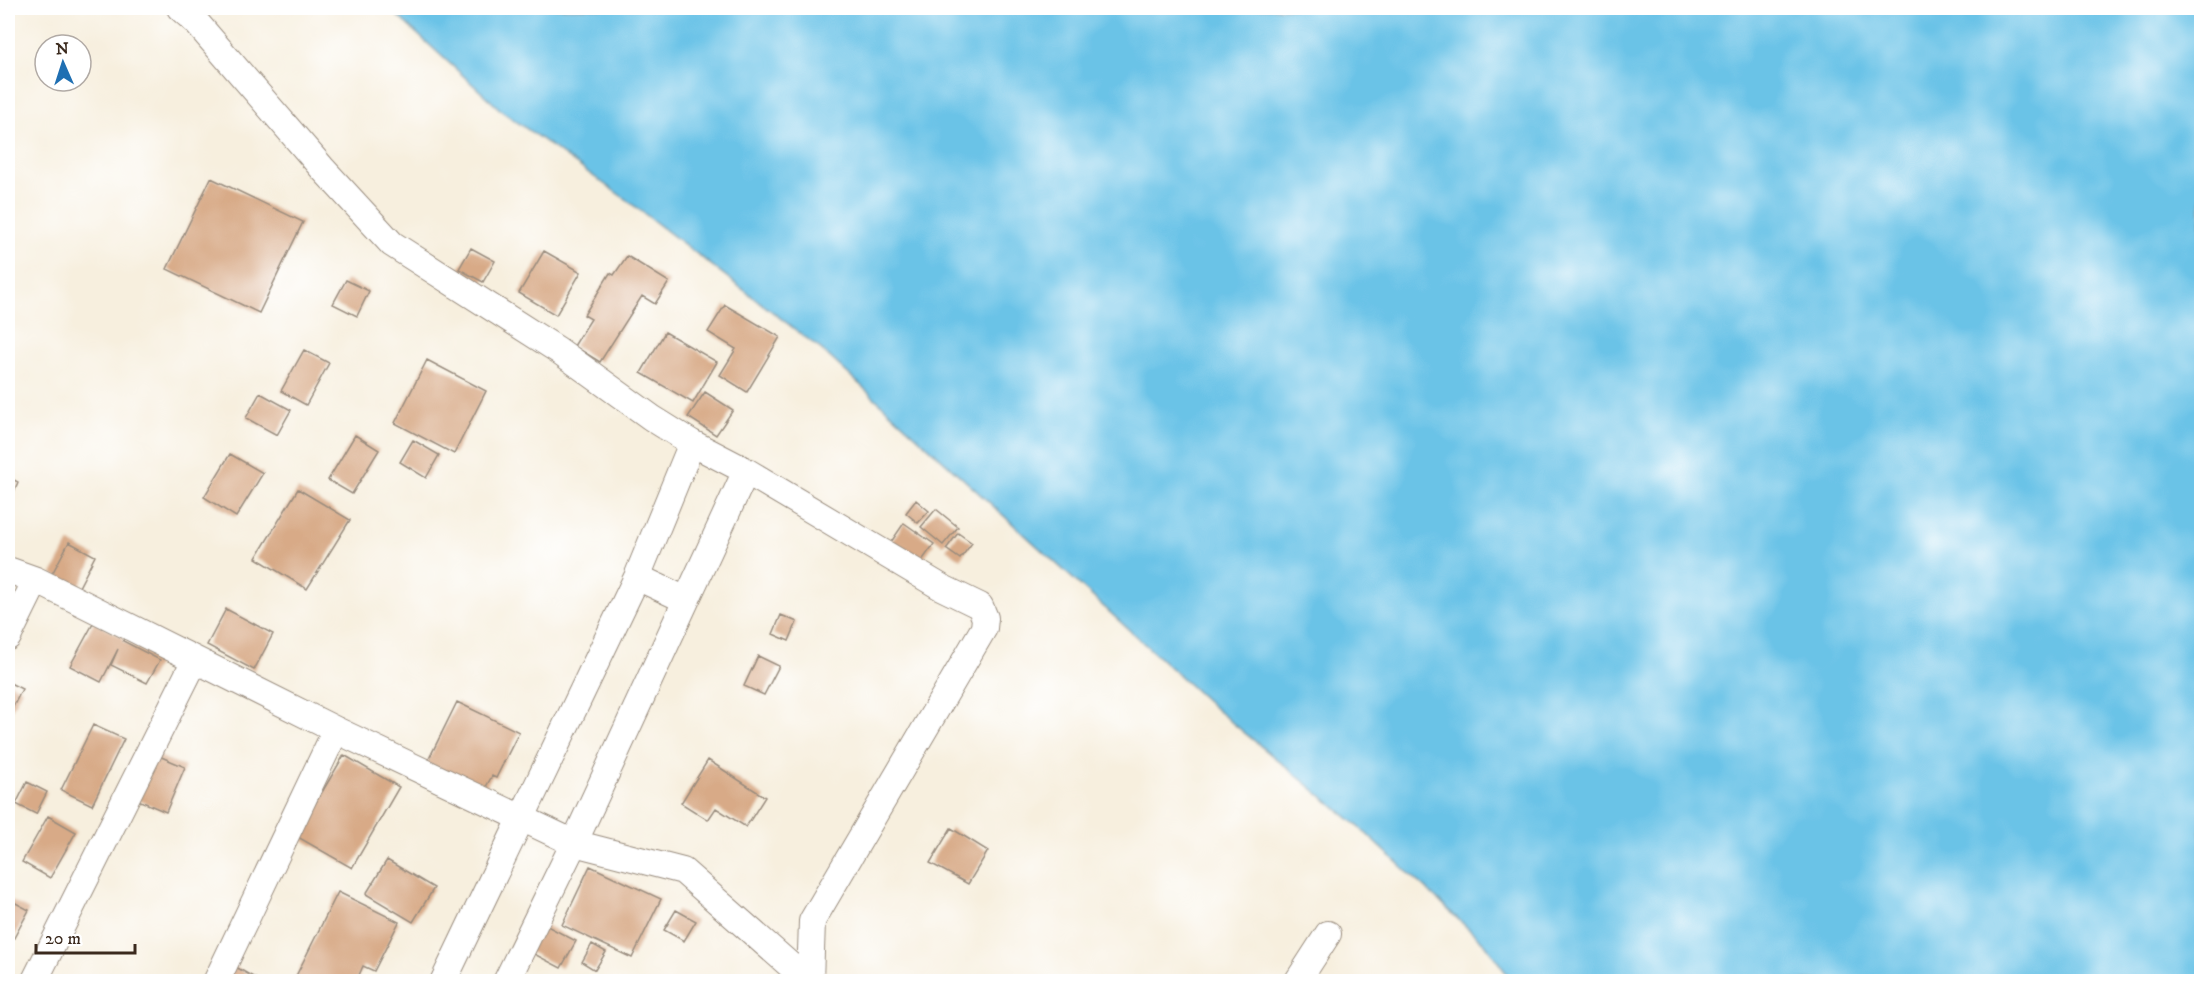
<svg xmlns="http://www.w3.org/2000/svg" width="2209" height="989" font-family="'IM FELL DW Pica',serif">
<rect width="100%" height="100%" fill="#fff"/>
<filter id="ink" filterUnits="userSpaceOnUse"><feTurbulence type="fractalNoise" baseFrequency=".0167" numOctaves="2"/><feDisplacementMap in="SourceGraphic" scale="12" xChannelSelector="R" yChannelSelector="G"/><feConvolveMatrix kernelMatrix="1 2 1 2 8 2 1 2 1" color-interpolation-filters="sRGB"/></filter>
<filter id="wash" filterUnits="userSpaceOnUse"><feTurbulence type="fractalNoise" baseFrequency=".008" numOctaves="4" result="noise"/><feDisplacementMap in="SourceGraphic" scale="24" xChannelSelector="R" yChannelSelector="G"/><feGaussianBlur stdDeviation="1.35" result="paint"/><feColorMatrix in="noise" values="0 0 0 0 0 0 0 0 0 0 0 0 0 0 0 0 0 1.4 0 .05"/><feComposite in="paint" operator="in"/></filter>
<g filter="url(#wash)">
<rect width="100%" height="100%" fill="#f7efde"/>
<path fill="#6ac3e7" stroke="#527682" stroke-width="1.5" d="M389,8h1812v973h-689l-26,-36 -128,-119 -140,-115 -396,-361 -198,-152 -121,-86z"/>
<g id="blocks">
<path fill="#d8aa87" d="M211,178l92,44 -44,91 -92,-44z
M471,248l24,13 -12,21 -24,-13z
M544,251l37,21 -25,43 -37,-22z
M627,256l42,26 -14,22 -13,-8 -42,66 -26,-16 17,-27 -7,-4 26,-42 4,2z
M346,280l23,11 -12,25 -24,-12z
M725,305l55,32 -33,55 -27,-17 16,-26 -28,-17z
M665,332l52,30 -24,41 -52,-30z
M304,350l25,13 -23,42 -25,-14z
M427,360l59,31 -32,63 -59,-31z
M705,392l28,18 -17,25 -28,-18z
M260,393l31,17 -14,25 -31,-17z
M355,435l24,15 -27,44 -24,-14z
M413,440l26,15 -13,23 -26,-16z
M230,454l33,19 -27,44 -32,-20z
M8,477l10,5 -10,23z
M298,489l52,31 -43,69 -51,-31z
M916,500l13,11 -11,12 -12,-10z
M936,509l22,18 -15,18 -22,-18z
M904,523l30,21 -13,18 -30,-20z
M958,533l14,10 -12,16 -14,-10z
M69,542l26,14 -17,33 -26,-15z
M226,609l47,25 -19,36 -47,-25z
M781,615l16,7 -8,19 -16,-7z
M94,622l30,16 -1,3 37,19 -13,23 -36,-18 7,-16 -17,33 -31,-16z
M758,656l21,10 -15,29 -20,-9z
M8,682l14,7 -14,28z
M457,702l62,30 -23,46 -4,-2 -10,18 -57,-27z
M93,725l31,14 -32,66 -31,-15z
M140,748l45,19 -19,45 -44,-19z
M344,755l55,32 -47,81 -56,-32z
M708,760l57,37 -19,30 -30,-19 -8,12 -27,-17z
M27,782l20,10 -11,22 -20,-10z
M48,816l28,16 -26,46 -28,-16z
M951,828l37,23 -20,33 -38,-21z
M387,860l47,28 -21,34 -47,-28z
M590,866l71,33 -29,59 -70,-33z
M338,892l61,30 -25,49 -11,-5 -7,16h-63z
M8,899l21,11 -21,39z
M676,910l20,11 -12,20 -20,-11z
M528,916l48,25 -15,27 -48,-25z
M592,944l14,8 -11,18 -13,-8z
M227,962l35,20h-46z"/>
</g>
</g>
<g filter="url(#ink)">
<use href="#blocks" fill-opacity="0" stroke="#998c7e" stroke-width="1.5"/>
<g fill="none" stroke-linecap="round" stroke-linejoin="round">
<defs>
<path id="minor" d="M180,8l16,14 126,146 70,76 166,106 94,68 40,25 54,28 195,116 39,19 5,12 -1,10 -172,293 -2,61
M8,570l28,10 300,150 238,113 109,28 126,111
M637,577l49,23
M8,637l28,-57
M34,982l161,-322
M216,982l120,-252
M443,982l194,-405 55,-134
M506,982l68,-139 172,-372
M1297,982l31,-48"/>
</defs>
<use href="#minor" stroke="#998c7e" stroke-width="28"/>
<use href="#minor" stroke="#fff" stroke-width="26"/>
</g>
</g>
<rect width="2209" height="989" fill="none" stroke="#fff" stroke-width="30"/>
<g transform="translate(63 63) rotate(357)"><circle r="28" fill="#ffffff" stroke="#b1aaa5" stroke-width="1.5"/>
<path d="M0-4.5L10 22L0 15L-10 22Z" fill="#1f6fb2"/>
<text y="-9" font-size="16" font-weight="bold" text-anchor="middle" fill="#3b2a1e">N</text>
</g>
<path d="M36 944v9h99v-9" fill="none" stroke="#3b2a1e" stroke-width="3"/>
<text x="45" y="944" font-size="18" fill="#3b2a1e" stroke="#ffffff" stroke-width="4.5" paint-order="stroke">20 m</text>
</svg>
